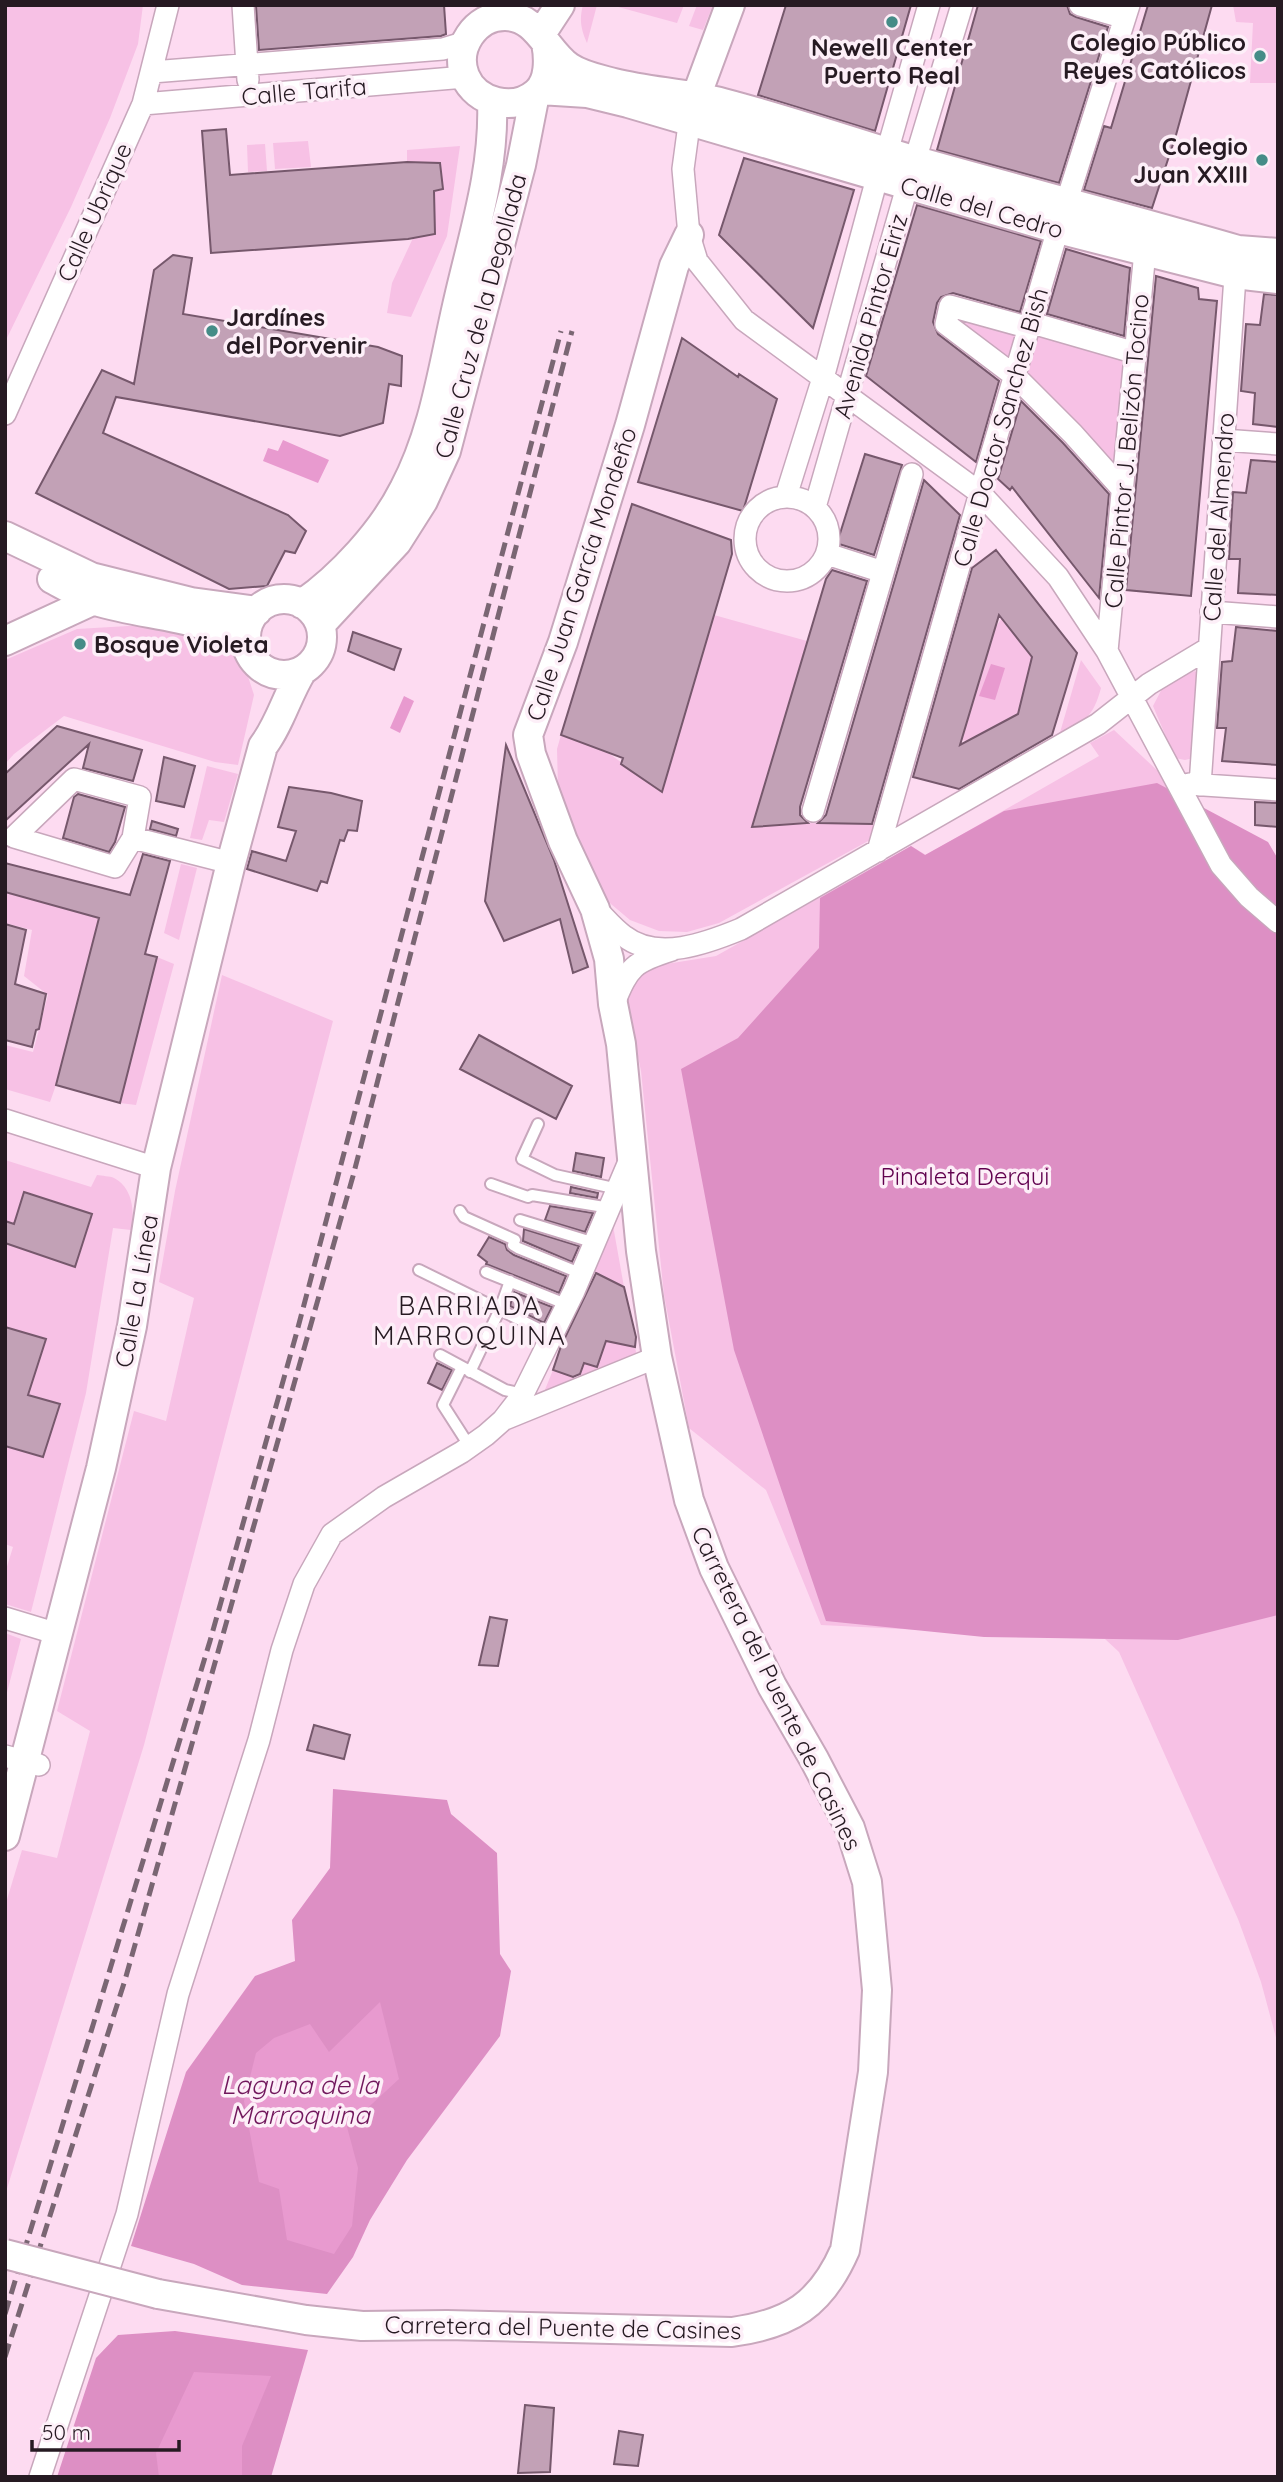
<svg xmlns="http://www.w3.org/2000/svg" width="1283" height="2482" font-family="Quicksand,sans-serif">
<rect width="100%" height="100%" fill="#fddbf1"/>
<path fill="#f7c1e5" d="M5,5h138l-5,39 -28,74 -39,89 -66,135z
M583,5h14l-10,38c-6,-14 -8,-23 -4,-38z
M611,5h73l-7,18z
M697,5h16l-10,25 -14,-4z
M1233,5h45v78h-28l3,-60 -17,-1z
M308,141l3,26 -36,2 -2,-26z
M265,144l2,27 -19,1 -1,-27z
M460,146l-13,90 -36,81 -24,-4 5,-30 21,-45 22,-4 -28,-72v-12z
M954,314l67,17 -9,35 -60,-43z
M1037,332l90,26 -10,120 -93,-101z
M714,615l93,26 -55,186 50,-4 72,1 -4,16 -151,83 -32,9 -28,-1 -29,-11 -25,-21 -22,-45 -25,-67 -1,-38 4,-14 46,17 55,40z
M1002,618l30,39 -14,57 -50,27 -6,-1 33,-112z
M145,625l69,14 28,19 12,37 -16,70 -23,-3 -151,-46 -50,38 -9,10v-104l72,-31z
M1081,660l20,28c-8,30 -17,33 -42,48z
M1195,671l5,6 -7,81 -8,2 -10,-2 -22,-52 12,-23z
M1114,730l107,100 57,45v1170l-17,-63 -23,-63 -119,-267 -14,-13 -284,-14 -55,-135 -77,-62 -25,-133 -23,-224 -15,-73 9,-29 81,-13 195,-110 15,9 173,-99 -9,-13z
M207,766l31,8 -14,48 -15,-2 -7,20 -12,-2z
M181,864l16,4 -18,72 -15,-7z
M5,892l146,40 -58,10 -37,143 -6,17 -45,-13v-44l28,7 15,-57 -24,-19 8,-46 -27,-7z
M157,957l17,7 -38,141 -16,-2z
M222,975l111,46 -189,724 -139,450v-289l17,-56 35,8 33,-127 -33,-20 77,-300 32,10 28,-123 -35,-16 16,-91z
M5,1160l86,27 6,-12c5,1 13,1 17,3 19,10 21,34 17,52l-18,-2 -27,165 -55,219 -26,-8v-31l8,-26 -8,-3z
M612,1220l12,67 -31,-15z
M606,1341l29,6 2,10 -95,40 11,-27 25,9 6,-16 13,5z
M5,1633l16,6 -16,61z"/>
<path fill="#dd8fc4" d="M1157,783l111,59 10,17v756l-100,25 -194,-3 -158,-16 -92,-271 -53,-281 57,-31 81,-90 1,-50 91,-52 14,9 79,-44z
M333,1789l114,11 4,14 46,39 3,101 11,17 -11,65 -93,124 -37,60 -17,37 -26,37 -85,-9 -48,-21 -63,-18 55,-174 69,-96 40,-15 -3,-41 38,-52z
M175,2331l133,19 -37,127h-214l39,-119 22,-23z"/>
<path fill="#e89acf" d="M283,440l46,20 -11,23 -55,-22 5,-13 10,3z
M991,664l14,4 -10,32 -16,-4z
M404,696l10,5 -14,32 -10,-5z
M380,2002l19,77 -52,48 11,41 -6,58 -18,28 -47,-14 -8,-51 -20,-7 -15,-81 12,-48 18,-15 36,-14 19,28z
M194,2372l77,4 -29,70v31h-83l-3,-24z"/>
<path fill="#c2a1b6" stroke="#76586c" stroke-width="2" fill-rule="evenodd" d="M444,5l2,29 -5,2 -182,14 -3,-44z
M786,5h125l-36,126 -117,-36z
M978,5h89l3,9 6,3 32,10 -49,156 -122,-33z
M1148,5h64l-36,130 -24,73 -68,-18 20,-64 7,2z
M226,129l4,46 177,-13 33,1 3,26 -9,2 1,43 -27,5 -197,14 -9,-122z
M744,158l110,32 -41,138 -94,-93z
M917,205l124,36 -21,71 -67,-19 -12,4 -4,6 -4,19 5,12 61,47 -23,81 -110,-86z
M1066,249l64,19 -6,68 -77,-22z
M173,255l19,3 -9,56 195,33 24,9 -1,30 -12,-2 -6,39 -43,13 -224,-39 -13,36 185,82 18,16 -11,22 -10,-2 -18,35 -38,3 -193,-96 66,-123 32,14 20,-114z
M1156,276l42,12 1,11 18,2 -26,295 -65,-6z
M1264,294l14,1v132l-25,-3 2,-31 -14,-2 5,-67 14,1z
M682,338l56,39 1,-3 38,25 -34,112 -105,-29z
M1021,401l42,42 46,51 -10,104 -87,-111 -2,3 -12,-11z
M865,454l37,11 -28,90 -35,-11 -1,-4z
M1251,460l27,2v133l-40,-2 2,-34h-11l4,-67 13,1z
M924,480l36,35 -88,309 -54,-1 8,-8z
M632,504l99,36 1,14 -70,238 -41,-28 2,-6 -62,-23z
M996,550l81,103 -25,82 -93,54 -46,-12 59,-209zM999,615l33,42 -14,57 -58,31z
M832,570l35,11 -67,226v8l8,8 -56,4 74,-248z
M1236,627l42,4v134l-56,-4 4,-33h-9l5,-66 10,-1z
M353,632l48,17 -7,21 -46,-19z
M57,726l85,24 -9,31 -50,-13 6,-24 -84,77v-47z
M506,745l48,115 34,107 -15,6 -13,-54 -56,22 -19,-40z
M164,757l31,9 -11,41 -28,-6z
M289,787l42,6 31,8 -5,30 -9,-1 -4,11 -4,-1 -13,43 -6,-2 -4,10 -70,-22 5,-18 34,10 10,-30 -18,-4z
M78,794l47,13 -10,35 -6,10 -46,-14 11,-41z
M1255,802l23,1v24l-23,-2z
M152,821l26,8 -2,7 -26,-7z
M143,854l27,7 -25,93 12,3 -37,146 -64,-18 43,-167 -94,-26v-29l125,32z
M5,924l21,6 -11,54 31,10 -7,35 -3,1 -4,17 -27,-7z
M479,1035l93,51 -16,33 -96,-50z
M576,1153l28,5 -3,19 -28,-6z
M571,1187l27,6 -1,5 -27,-5z
M24,1192l68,22 -17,53 -70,-24v-22l9,3z
M550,1206l43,7 -8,19 -40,-12z
M524,1229l55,17 -7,16 -49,-21z
M489,1237l16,7 2,6 7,5 52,21 -7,17 -73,-29 1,-2 -9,-7z
M596,1273l28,14 12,50 -1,10 -29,-6 -9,26 -13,-4 -4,11 -7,3 -20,-7 8,-24z
M514,1292l38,15 -8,16 -34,-17z
M5,1327l41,12 -18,56 32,9 -17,53 -38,-11z
M437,1363l15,7 -10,20 -14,-7z
M490,1617l17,3 -9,46 -19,-1z
M314,1725l36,10 -6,24 -37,-9z
M525,2405l29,3 -4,64 -32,1z
M619,2431l24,4 -5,31 -24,-2z"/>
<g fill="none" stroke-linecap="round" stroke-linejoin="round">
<defs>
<path id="lane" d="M538,1124l-16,35 33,16 63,14
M491,1184l37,13 4,-2 78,13
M460,1211l4,6 51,23 -2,5 5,3 64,26
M520,1220l75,23
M419,1270l134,66
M486,1272l82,33
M440,1355l65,35 18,4
M462,1367l-19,38 27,42
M470,1372l30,-63 10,-28"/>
<path id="street" d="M243,5l5,75
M1080,5l45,13
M152,72l291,-23 23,-7
M143,104l322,-27
M694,107l-6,25 -5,37 6,66 8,26 47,59 236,173 78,84 49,74 114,214 28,32 29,25
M1032,323l104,30
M1030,328l-80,-22 -4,18 70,53 57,57 50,56
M5,414l138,-310 25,-99
M1223,440l55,4
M786,496l37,-118 54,-200 10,-26 42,-147
M745 539a42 42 0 1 1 84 0a42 42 0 1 1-84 0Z
M815,507l92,-320 55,-182
M827,554l56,18
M1211,612l67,5
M1107,651l38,-400
M1189,784l89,6
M1200,785l36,-523
M813,811l99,-337
M133,838l-18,29 -101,-30 60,-58 66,18 -7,41 98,25
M878,851l102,-358 78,-264 71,-224
M596,909c9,9 18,20 28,27 33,26 83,7 117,-7l357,-205 51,-40 60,-36
M614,1003c15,-36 19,-41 58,-53
M5,1120l151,48
M505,1419l152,-62
M5,1618l53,16
M5,1756l34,9
M40,2477l87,-263 51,-220 81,-254 23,-90 22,-66 28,-50 52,-37 78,-45 24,-17 17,-15 20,-26 51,-103 57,-134"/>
<path id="secondary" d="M541,34l19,-29
M546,43c3,15 4,39 -10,50 -22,19 -60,10 -71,-17 -11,-28 10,-60 40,-60 32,0 41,35 64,51 13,9 30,12 45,16 36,9 73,10 109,20 65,17 129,39 193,58 107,30 215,58 322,89l40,3
M540,90l47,3 41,10 430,126 177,45 43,5
M696,97l34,-92
M5,536l86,41 100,25 66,9
M52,579c14,7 29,17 44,22 52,16 104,13 151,44
M246 637a38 38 0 1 1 76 0a38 38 0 1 1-76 0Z
M302,604c39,-27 81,-73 102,-115 30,-56 39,-122 53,-183 15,-68 38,-135 35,-205
M320,625l77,-83 26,-41 23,-50 75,-286 14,-71
M5,641l89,-41 -1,-14
M5,1836l96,-368 31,-142 24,-158 75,-305 32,-117c17,-22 24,-51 39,-75
M158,2294l148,26 56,6 85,-1 285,7c58,-8 89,-27 113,-82l28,-178 4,-82 -10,-108 -17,-54 -36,-69 -42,-73 -58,-118 -25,-68 -32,-143 -16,-106 -20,-207 -8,-40 -4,-45 -14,-50 -32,-68 -32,-87 -3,-19 35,-93 67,-217 44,-159 15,-31"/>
</defs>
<use href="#lane" stroke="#c8a7bc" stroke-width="14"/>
<use href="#street" stroke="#c8a7bc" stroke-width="24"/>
<use href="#secondary" stroke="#c8a7bc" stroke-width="32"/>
<use href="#lane" stroke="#fff" stroke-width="10"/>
<use href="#street" stroke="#fff" stroke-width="21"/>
<use href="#secondary" stroke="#fff" stroke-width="28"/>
<path stroke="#7a6673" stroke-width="5" stroke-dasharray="14 7" stroke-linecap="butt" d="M5,2314l205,-673 86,-306 265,-1004
M5,2357l120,-377 228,-804 219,-845"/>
<defs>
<path id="secondary-bridge" d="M5,2254l153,40"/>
</defs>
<use href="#secondary-bridge" stroke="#c8a7bc" stroke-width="32" stroke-linecap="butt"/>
<use href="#secondary-bridge" stroke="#fff" stroke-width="28"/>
</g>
<g fill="#458c87" stroke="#fdeff8" stroke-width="2.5">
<circle cx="892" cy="22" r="7"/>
<circle cx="1260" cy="56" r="7"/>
<circle cx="1262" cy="160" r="7"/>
<circle cx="212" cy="331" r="7"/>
<circle cx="80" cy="644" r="7"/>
</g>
<g text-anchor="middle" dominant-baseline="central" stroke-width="7" stroke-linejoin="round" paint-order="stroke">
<g font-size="24" font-weight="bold" fill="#261a22" stroke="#fdeff8" text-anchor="end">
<text x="1246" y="42">Colegio Público<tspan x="1246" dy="28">Reyes Católicos</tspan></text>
<text x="892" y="47" text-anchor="middle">Newell Center<tspan x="892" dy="28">Puerto Real</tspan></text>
<text x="1248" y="146">Colegio<tspan x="1248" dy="28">Juan XXIII</tspan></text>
<text x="226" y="317" text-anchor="start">Jardínes<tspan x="226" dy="28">del Porvenir</tspan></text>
<text x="94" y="644" text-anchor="start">Bosque Violeta</text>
</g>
<g font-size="24" fill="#261a22" stroke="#fdeff8">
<text transform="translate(304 91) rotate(-5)">Calle Tarifa</text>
<text transform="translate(982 207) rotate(16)">Calle del Cedro</text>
<text transform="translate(94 212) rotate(-66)">Calle Ubrique</text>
<text transform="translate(480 316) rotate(-75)">Calle Cruz de la Degollada</text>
<text transform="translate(870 316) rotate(-74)">Avenida Pintor Eiriz</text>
<text transform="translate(1000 427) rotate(-74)">Calle Doctor Sanchez Bish</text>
<text transform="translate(1126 451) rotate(-85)">Calle Pintor J. Belizón Tocino</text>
<text transform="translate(1218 517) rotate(-86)">Calle del Almendro</text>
<text transform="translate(581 574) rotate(-72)">Calle Juan García Mondeño</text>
<text transform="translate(136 1291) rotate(-80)">Calle La Línea</text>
<text transform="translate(777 1688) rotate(64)">Carretera del Puente de Casines</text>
<text transform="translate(563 2327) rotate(1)">Carretera del Puente de Casines</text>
</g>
<g font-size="24" fill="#61014e" stroke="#fdeff8">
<text x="965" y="1176">Pinaleta Derqui</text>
</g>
<g font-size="26" letter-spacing="2" fill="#261a22" stroke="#fdeff8">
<text x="470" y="1305">BARRIADA<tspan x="470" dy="30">MARROQUINA</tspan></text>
</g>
<g font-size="26" font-style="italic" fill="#71175c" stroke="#fdeff8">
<text x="300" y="2084">Laguna de la<tspan x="300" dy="30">Marroquina</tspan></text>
</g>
</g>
<rect width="1283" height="2482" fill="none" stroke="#261a22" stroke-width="14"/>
<path d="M32 2440v10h147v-10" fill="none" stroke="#261a22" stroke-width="3.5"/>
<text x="42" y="2440" font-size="21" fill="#261a22" stroke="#fdeff8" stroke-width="5" paint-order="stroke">50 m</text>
</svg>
